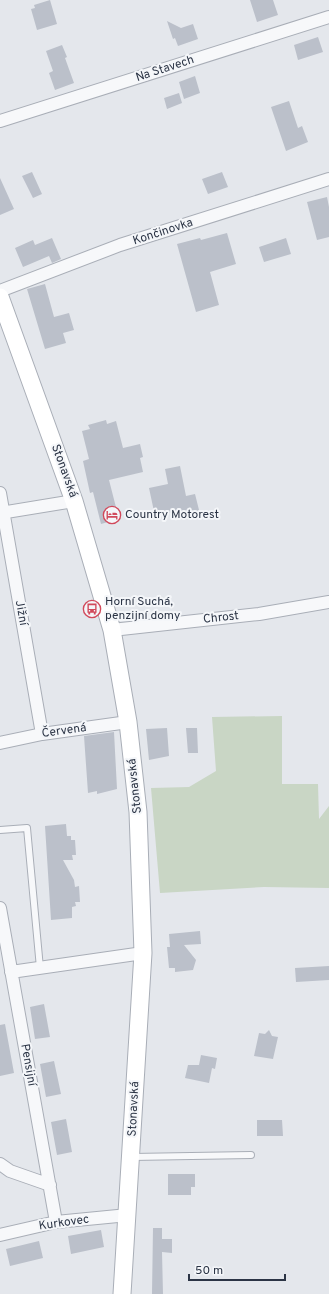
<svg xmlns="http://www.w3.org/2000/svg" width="329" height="1294" font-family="Overpass,sans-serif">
<rect width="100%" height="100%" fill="#e4e7ec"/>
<path fill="#c9d6c5" d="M282,716v68h36l1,35 10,-13v82l-65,-1 -104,6 -9,-105 38,-1 27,-16 -4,-54z"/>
<path fill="#bbc0ca" d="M50,0l7,24 -20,6 -6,-21 4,-1 -1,-3z
M250,0h23l5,15 -21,7z
M167,21l14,7 12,-4 5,15 -20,7 -3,-8 -2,1z
M318,37l5,15 -25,8 -4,-15z
M62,45l5,12 -2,1 9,25 -19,7 -6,-17 4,-2 -7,-20z
M195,76l5,17 -16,6 -5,-17z
M179,93l3,10 -15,6 -3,-11z
M289,101l9,27 4,-2 6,16 -22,9 -15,-44z
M32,172l10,22 -9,4 -11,-22z
M222,172l6,15 -20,7 -6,-15z
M0,178l14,31 -14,6z
M327,197l2,10v30l-12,3 -10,-38z
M227,233l9,31 -26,8 9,33 -23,7 -19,-68 23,-6 1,2z
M52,238l9,21 -9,4 -3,-7 -26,11 -8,-19 18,-8 2,5z
M286,238l5,16 -27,8 -5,-15z
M45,284l9,33 15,-4 5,17 -11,3 3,10 -21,6 -18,-60z
M106,420l1,4 9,-3 7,27 17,-4 3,13 -3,1 3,14 -34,8 10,39 -18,5 -8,-32 -3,1 -7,-32 6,-2 -7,-28 8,-2 -2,-4z
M180,466l6,30 9,-2 5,20 -18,4 -2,-7 -25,5 -6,-28 19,-4 -3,-15z
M167,728l2,28 -20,4 -3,-31z
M186,728h11l1,25h-10z
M114,732l3,57 -20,5v-3l-9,2 -4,-57z
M66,824l1,12h4v4h4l1,15h-4l1,5h-10l11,20 1,7 4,-1 1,16h-5l1,4 -4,1v11l-21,2 -6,-94z
M200,931l1,13 -17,1 12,15 -3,10 -18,2v-4h-6l-2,-21h3l-1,-13z
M329,966v14l-33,2 -1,-14z
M44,1004l6,33 -15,2 -5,-32z
M5,1024l9,49 -14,3v-51z
M269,1030l3,6 6,1 -5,22 -19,-3 5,-23 6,1z
M201,1055l16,3 -2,11 -3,-1 -3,15 -24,-5 3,-13h11z
M54,1061l7,33 -15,3 -6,-33z
M66,1119l6,33 -15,3 -6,-33z
M257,1120h25l1,16h-26z
M168,1174h27v13h-4v8h-23z
M153,1228h9v11h10v14l-10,-1 1,42h-11z
M101,1230l3,17 -33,7 -3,-18z
M39,1241l4,17 -33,8 -4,-17z"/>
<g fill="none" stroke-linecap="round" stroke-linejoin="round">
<defs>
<path id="lane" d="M0,830l27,-2 13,140
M132,1157l119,-2"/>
<path id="street" d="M0,121l329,-104
M0,291l120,-46 209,-66
M0,493l42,241
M0,513l74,-12
M112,630l147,-16 70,-12
M0,743l42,-9 86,-12
M0,908l56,314
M11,972l132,-19
M0,1164l10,7 40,14
M0,1235l56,-13 72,-7"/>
<path id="secondary" d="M0,297l74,204 38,129 16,92 10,90 5,141 -21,341"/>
</defs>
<use href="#lane" stroke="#a9aeb7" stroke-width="8"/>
<use href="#street" stroke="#a9aeb7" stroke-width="14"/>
<use href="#secondary" stroke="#a9aeb7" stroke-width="19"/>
<use href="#lane" stroke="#f7f8fa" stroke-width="6"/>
<use href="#street" stroke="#f7f8fa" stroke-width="12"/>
<use href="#secondary" stroke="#fff" stroke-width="17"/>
</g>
<defs>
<symbol id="hotel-ring" viewBox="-11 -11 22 22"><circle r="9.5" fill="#f4f6f9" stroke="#d1495b" stroke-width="1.5"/><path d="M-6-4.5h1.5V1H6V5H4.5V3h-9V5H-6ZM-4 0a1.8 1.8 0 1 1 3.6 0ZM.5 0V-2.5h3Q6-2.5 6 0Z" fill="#d1495b"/></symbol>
<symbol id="bus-ring" viewBox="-11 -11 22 22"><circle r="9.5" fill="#f4f6f9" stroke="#d1495b" stroke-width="1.5"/><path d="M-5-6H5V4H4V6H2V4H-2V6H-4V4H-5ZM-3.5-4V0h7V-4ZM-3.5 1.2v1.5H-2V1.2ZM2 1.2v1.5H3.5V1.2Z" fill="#d1495b"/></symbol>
</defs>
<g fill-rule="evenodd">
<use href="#hotel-ring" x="102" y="505" width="20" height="20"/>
<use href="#bus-ring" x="82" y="599" width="20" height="20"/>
</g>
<g text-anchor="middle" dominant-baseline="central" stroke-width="4" stroke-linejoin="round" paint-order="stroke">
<g font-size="12" fill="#2b3445" stroke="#f4f6f9">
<text transform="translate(165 69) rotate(-18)">Na Stavech</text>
<text transform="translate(163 232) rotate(-18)">Končinovka</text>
<text transform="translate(64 471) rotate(70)">Stonavská</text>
<text transform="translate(21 613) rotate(80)">Jižní</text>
<text transform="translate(221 618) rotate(-6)">Chrost</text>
<text transform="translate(64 731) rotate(-8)">Červená</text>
<text transform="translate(135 786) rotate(-96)">Stonavská</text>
<text transform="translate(28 1065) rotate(80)">Pensijní</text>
<text transform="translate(134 1109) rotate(-87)">Stonavská</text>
<text transform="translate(64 1223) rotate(-8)">Kurkovec</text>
</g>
<g font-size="12" fill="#2b3445" stroke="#f4f6f9" text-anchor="start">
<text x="125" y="515">Country Motorest</text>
<text x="105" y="602">Horní Suchá,<tspan x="105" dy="14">penzijní domy</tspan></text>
</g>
</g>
<path d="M189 1274v6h96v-6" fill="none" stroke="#2b3445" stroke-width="2"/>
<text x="195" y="1274" font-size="12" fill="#2b3445" stroke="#f4f6f9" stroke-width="3" paint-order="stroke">50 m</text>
</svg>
